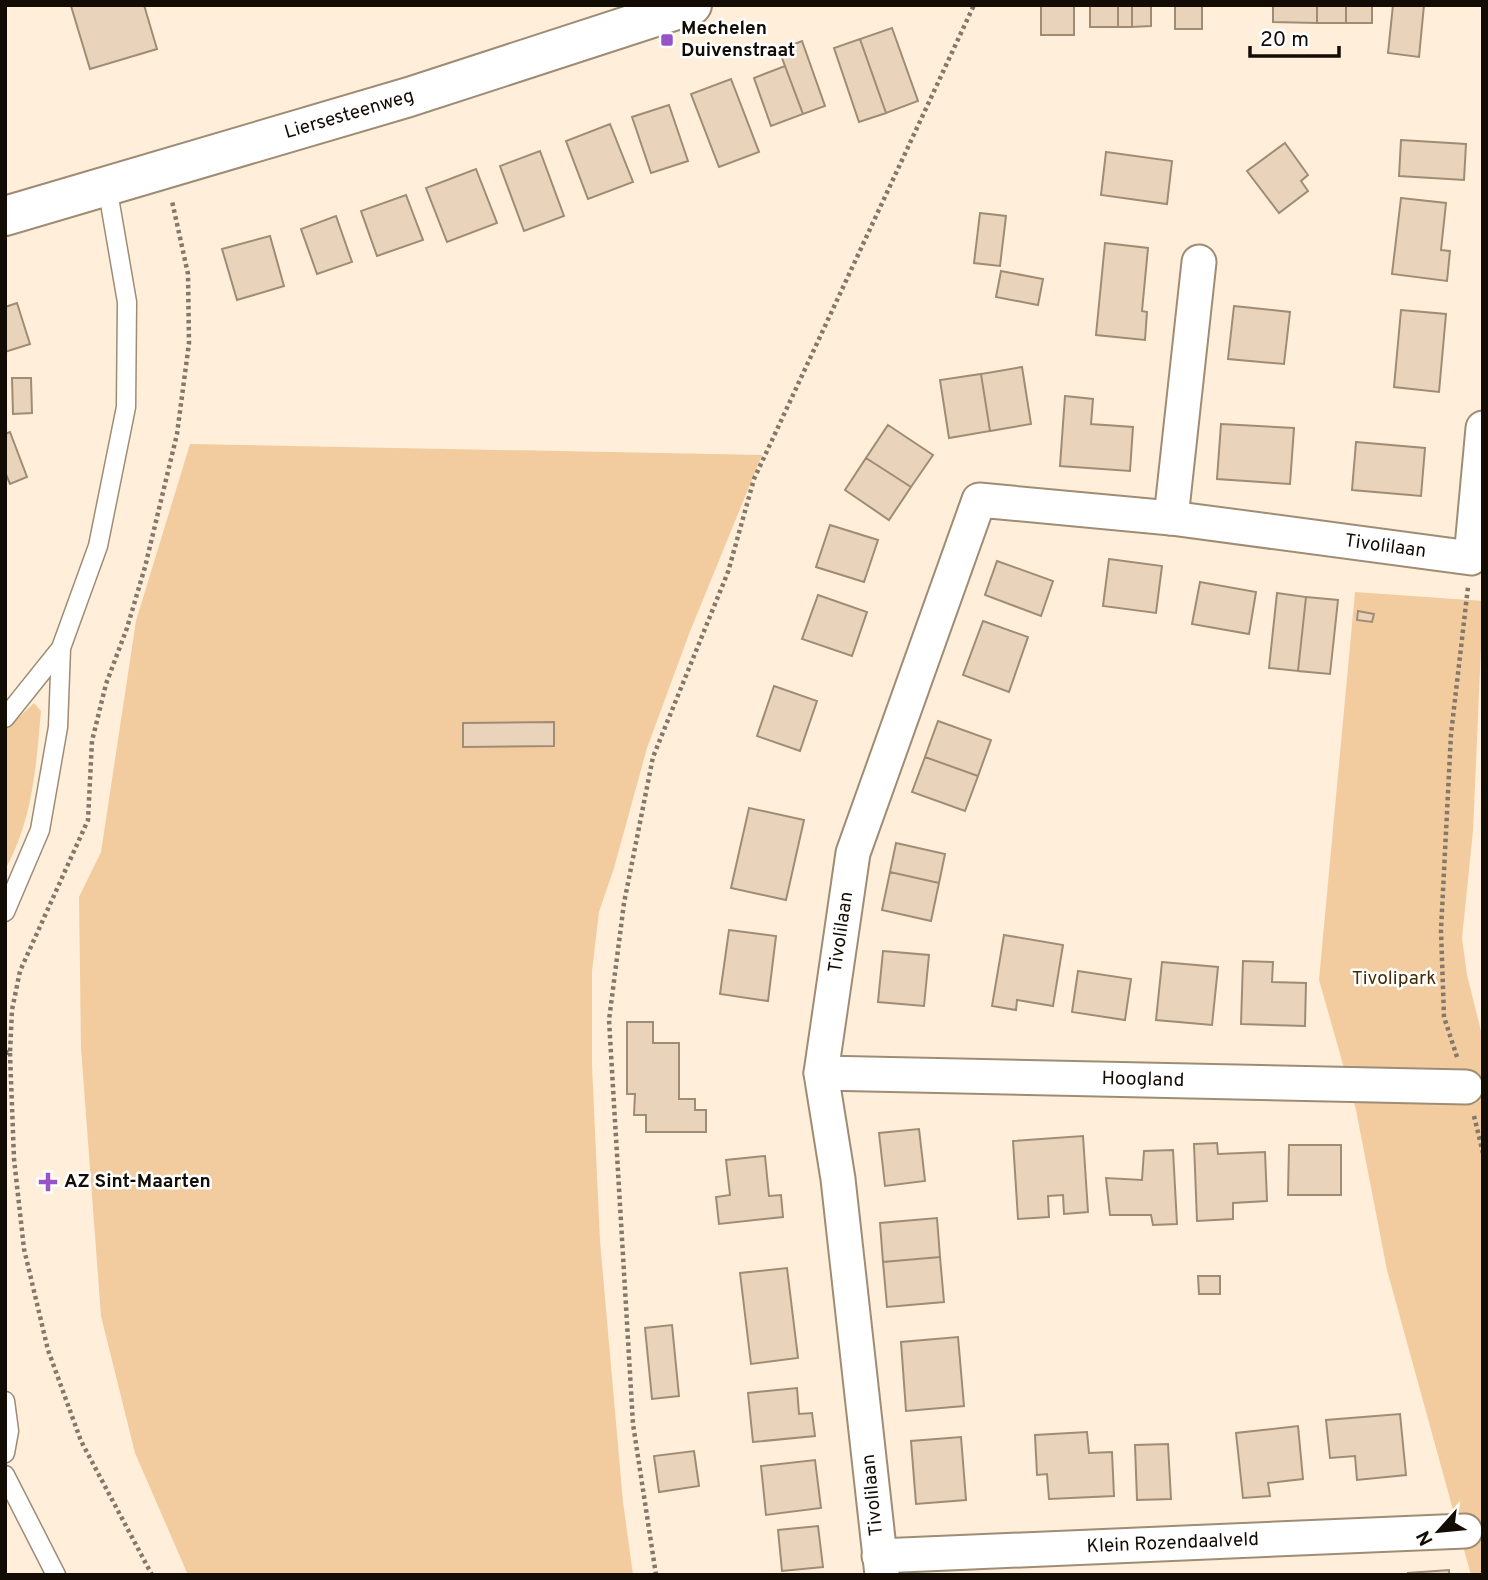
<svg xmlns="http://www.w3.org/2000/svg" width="1488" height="1580" font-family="Overpass,sans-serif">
<rect width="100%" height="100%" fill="#ffeed9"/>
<path fill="#f2cc9e" d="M190,444l572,11 -73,179 -42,114 -33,120 -15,44 -7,59v94l8,176 23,261 10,73h-445l-53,-122 -34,-137 -20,-268 -2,-151 22,-45 35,-231z
M1355,592l128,9 -10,230 -11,107 5,37 16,64v536h-12l-84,-305 -31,-160 -37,-130z
M34,703l7,8c-5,56 -8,108 -36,159v-140z"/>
<path fill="#e9d4bb" stroke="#a08c75" stroke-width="2" d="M144,5l13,44 -67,20 -19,-63z
M1041,5h33v30h-33z
M1090,5h28v22h-28z
M1118,5h14v22h-14z
M1132,5h19v21l-19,1z
M1175,5h27v24h-27z
M1273,5h44v18l-44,-1z
M1317,5h29v18h-29z
M1346,5h26v18h-26z
M1393,5h31l-5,52 -31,-4z
M892,28l26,73 -32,12 -26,-74z
M860,39l26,74 -27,9 -25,-74z
M802,41l23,65 -22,8 -24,-64z
M785,66l18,48 -32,12 -17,-48z
M731,79l28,73 -40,15 -28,-73z
M669,105l19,56 -37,12 -19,-56z
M610,124l23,58 -45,17 -22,-58z
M1401,140l65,4 -2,36 -65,-4z
M1285,143l23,32 -7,6 7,10 -29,22 -32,-42z
M540,151l24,65 -40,15 -24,-65z
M1106,152l66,9 -5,43 -66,-9z
M476,169l21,54 -50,19 -21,-54z
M406,195l17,45 -46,16 -16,-45z
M1401,198l45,5 -5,47 9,1 -3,30 -55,-7z
M980,213l26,3 -6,50 -26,-3z
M336,216l16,46 -35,12 -16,-45z
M270,236l14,50 -47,14 -15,-51z
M1105,243l43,5 -6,63 5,1 -2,28 -49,-5z
M1001,271l42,8 -5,26 -42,-8z
M17,303l13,41 -25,8v-45z
M1234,306l56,6 -6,52 -56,-5z
M1401,310l45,4 -7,78 -45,-5z
M1022,367l9,57 -41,7 -9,-57z
M981,374l9,57 -41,7 -9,-58z
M12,378h19l1,35 -19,1z
M1065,396l28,3 -2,25 42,3 -3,44 -70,-5z
M1221,424l73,4 -4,56 -73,-5z
M888,425l45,30 -22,32 -45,-29z
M10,432l17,45 -17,7 -5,-12v-38z
M1356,442l69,6 -4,48 -69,-6z
M866,458l45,29 -22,33 -44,-30z
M830,525l48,15 -14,42 -48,-15z
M1109,559l53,7 -6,47 -53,-7z
M997,561l56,20 -12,35 -56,-21z
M1200,582l56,10 -7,42 -57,-10z
M1277,593l29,4 -8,74 -29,-3z
M818,595l49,17 -15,44 -50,-17z
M1306,597l32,3 -8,74 -32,-3z
M1358,611l16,3 -2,8 -15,-2z
M983,621l45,16 -19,55 -46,-17z
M774,686l43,15 -17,50 -43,-15z
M938,721l53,19 -13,36 -53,-19z
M554,722v24l-91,1v-24z
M925,757l53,19 -13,35 -53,-19z
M749,808l55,12 -18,80 -55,-12z
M896,843l49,11 -6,29 -49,-11z
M890,872l49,11 -8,38 -49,-11z
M729,930l47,6 -8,65 -48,-7z
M1004,935l59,10 -10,61 -36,-6 -1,10 -24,-4z
M883,951l46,4 -5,51 -46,-4z
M1243,961l30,1 -1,20 34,1 -1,43 -64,-2z
M1162,962l56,5 -6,58 -56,-5z
M1078,971l53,8 -6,41 -53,-8z
M627,1022h26v21h26v56h16v11h11v22h-60v-17h-12l1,-21h-8z
M919,1129l6,52 -40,5 -6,-53z
M1083,1136l5,76 -24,2 -1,-19 -15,1 1,21 -31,2 -5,-78z
M1217,1143l1,11 47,-2 2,49 -34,2v16l-36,2 -3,-77z
M1289,1145h52v50h-53z
M1173,1150l4,74 -24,1 -2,-10h-41l-4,-37 36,2 2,-29z
M765,1156l4,40 12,-1 2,22 -64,7 -3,-27 14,-2 -4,-35z
M937,1218l3,39 -57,5 -3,-39z
M940,1257l4,45 -57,5 -4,-45z
M787,1268l11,90 -47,6 -11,-91z
M1198,1276h22v18h-21z
M672,1325l7,71 -27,3 -7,-71z
M958,1337l6,69 -58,5 -5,-69z
M797,1388l2,26 13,-1 3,23 -62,6 -5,-49z
M1400,1414l6,61 -49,5 -2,-24 -25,2 -4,-38z
M1298,1426l5,53 -35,4 2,13 -27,2 -7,-65z
M1087,1432l2,21 23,-1 2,44 -65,3 -2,-25 -10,1 -2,-40z
M961,1437l5,63 -50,4 -5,-63z
M1168,1444l3,55 -34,1 -2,-55z
M694,1451l5,35 -40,6 -5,-36z
M815,1460l6,48 -55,7 -5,-49z
M818,1526l5,41 -41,4 -4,-41z
M1449,1570v5h-41v-2z"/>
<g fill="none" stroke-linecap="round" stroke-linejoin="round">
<defs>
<path id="service" d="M5,718l56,-70
M5,912l35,-82 18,-103 3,-79 37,-102 28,-139 1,-105 -20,-116
M5,1401l4,30 -4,22
M5,1475l51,100"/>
<g id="minor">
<path d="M1171,518l28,-256"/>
<path id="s1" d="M821,1073l645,14"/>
<path id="s2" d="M879,1556l586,-25"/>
<path id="s3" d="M882,1575l-44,-396 -17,-106 32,-220 126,-353 192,18 300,40 12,-130"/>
</g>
<g id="secondary">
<path id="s4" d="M5,216l404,-119 283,-92"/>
</g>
</defs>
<use href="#service" stroke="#9f8c75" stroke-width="21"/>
<use href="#minor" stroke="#9f8c75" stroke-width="37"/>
<use href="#secondary" stroke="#9f8c75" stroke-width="42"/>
<path stroke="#83786a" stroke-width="4.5" stroke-dasharray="3.5 3.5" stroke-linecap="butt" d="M5,1052l5,1 2,-43 8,-39 68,-151 4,-79 14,-57 21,-56 18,-61 32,-133 12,-91 -1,-69 -16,-73
M10,1053l4,106 10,90 24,101 33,91 71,134
M1457,1057l-13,-40 -3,-87 10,-196 17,-147
M1474,1116l9,37
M656,1575l-23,-151 -24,-404 15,-117 29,-146 75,-185 26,-93 220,-474"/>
<use href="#service" stroke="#fff" stroke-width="18"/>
<use href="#minor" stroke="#fff" stroke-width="33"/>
<use href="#secondary" stroke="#fff" stroke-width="38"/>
</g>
<g fill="#9853c7" stroke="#fff" stroke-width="2.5">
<rect x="660" y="33" width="14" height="14" rx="3.5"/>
<path d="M44.5 1171.5h7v7h7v7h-7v7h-7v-7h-7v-7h7z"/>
</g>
<g text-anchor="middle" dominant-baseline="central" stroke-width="5" stroke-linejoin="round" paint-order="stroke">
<g font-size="19" font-weight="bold" fill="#130c05" stroke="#fff" text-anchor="start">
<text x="681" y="29">Mechelen<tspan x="681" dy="22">Duivenstraat</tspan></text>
<text x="64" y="1182">AZ Sint-Maarten</text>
</g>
<g font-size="19" fill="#130c05" stroke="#fff">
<text stroke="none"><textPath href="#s4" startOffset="359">Liersesteenweg</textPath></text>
<text stroke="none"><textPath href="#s3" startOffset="1512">Tivolilaan</textPath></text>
<text stroke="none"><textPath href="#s3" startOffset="648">Tivolilaan</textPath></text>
<text stroke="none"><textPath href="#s1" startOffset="322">Hoogland</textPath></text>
<text transform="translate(873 1495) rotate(-96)">Tivolilaan</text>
<text stroke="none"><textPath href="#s2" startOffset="294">Klein Rozendaalveld</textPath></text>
</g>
<g font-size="19" fill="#472c02" stroke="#fff">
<text x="1394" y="979">Tivolipark</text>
</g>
</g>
<rect width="1488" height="1580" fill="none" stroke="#130c05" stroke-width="14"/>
<g transform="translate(1439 1531) rotate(243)" stroke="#ffffff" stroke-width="5" paint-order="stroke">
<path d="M0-5L12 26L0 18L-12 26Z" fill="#130c05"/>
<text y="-10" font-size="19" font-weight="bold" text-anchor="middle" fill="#130c05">N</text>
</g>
<path d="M1250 46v10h89v-10" fill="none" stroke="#130c05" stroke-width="3.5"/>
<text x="1260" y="46" font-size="21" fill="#130c05" stroke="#ffffff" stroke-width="5" paint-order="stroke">20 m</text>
</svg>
